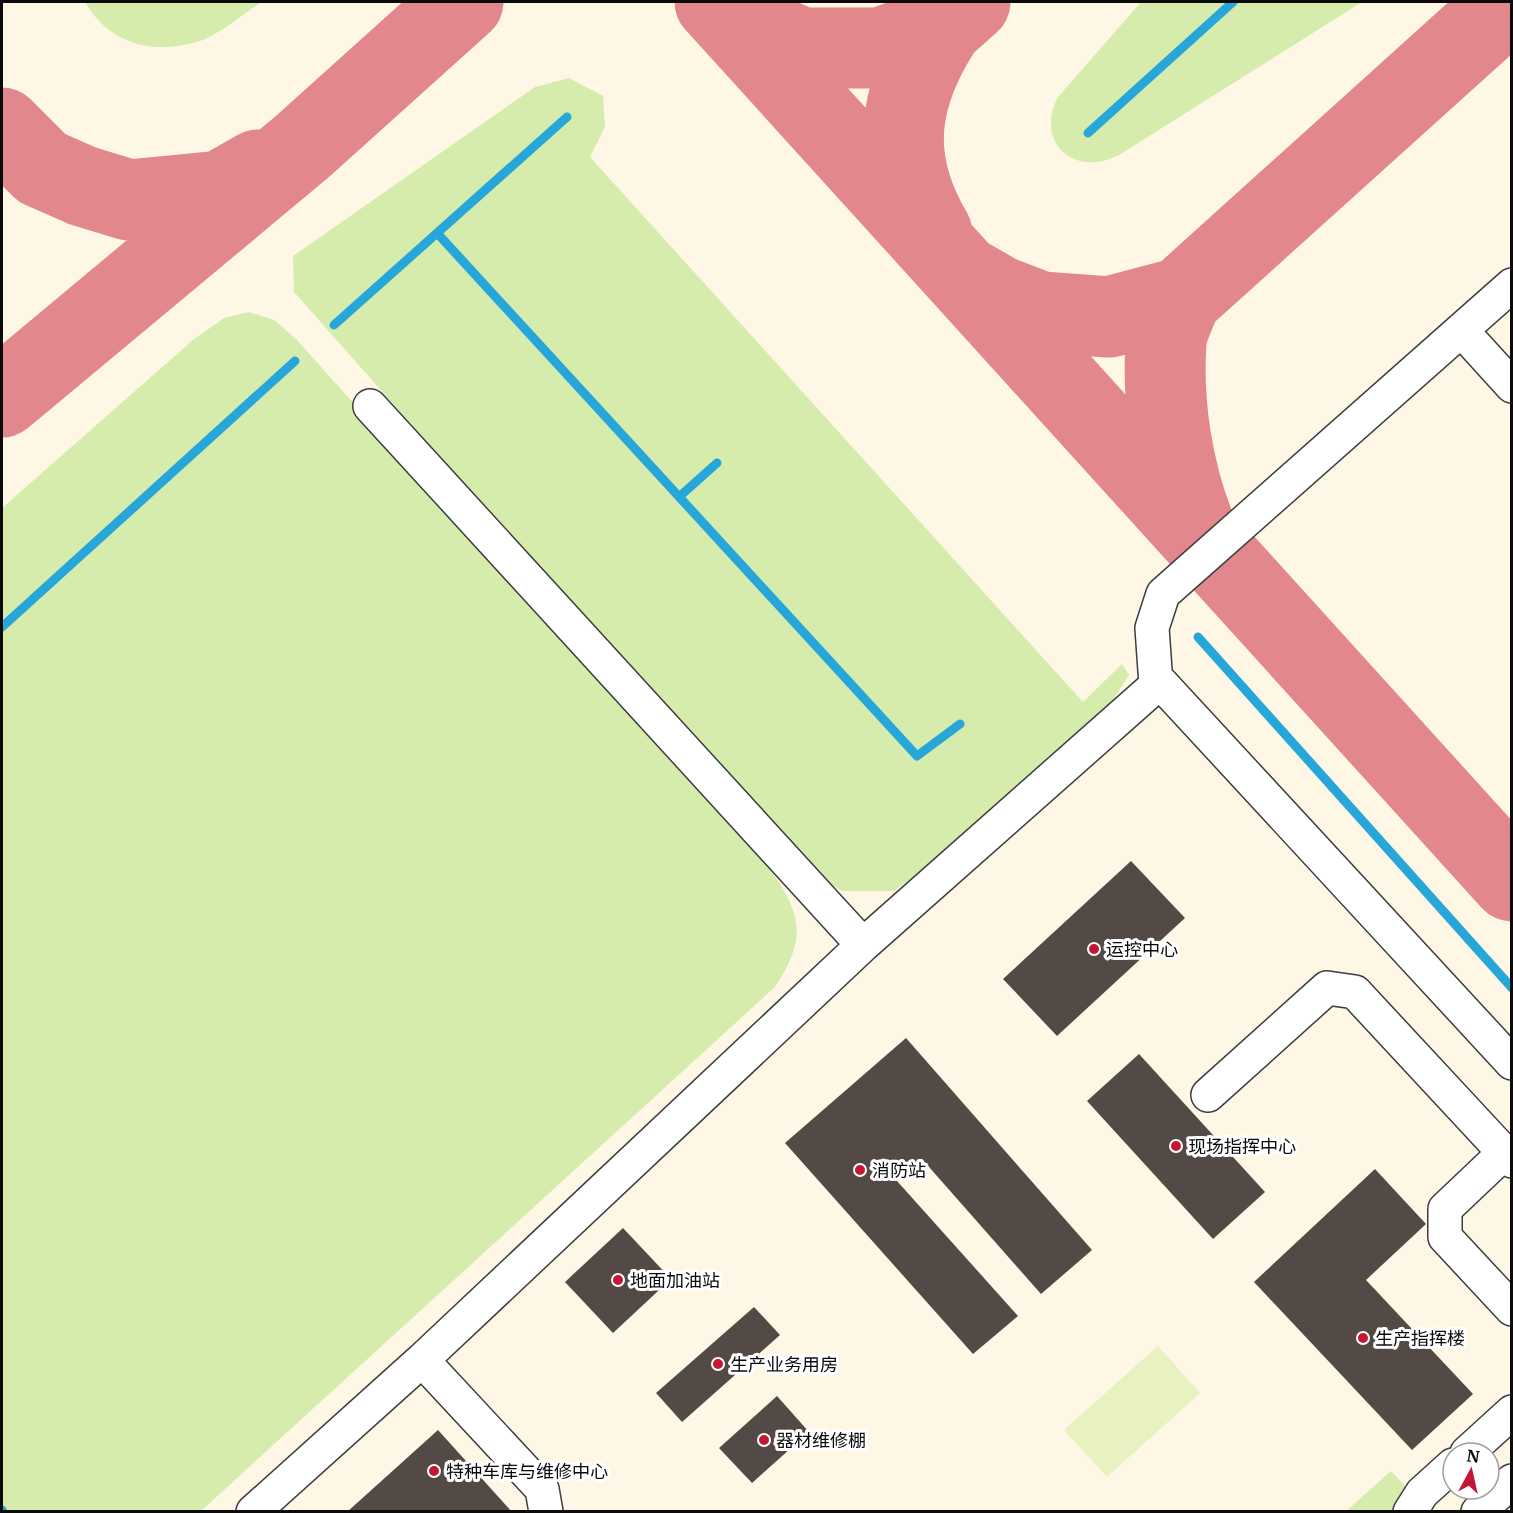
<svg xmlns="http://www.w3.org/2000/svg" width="1513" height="1513" font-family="Merriweather,'Noto Sans SC',serif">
<rect width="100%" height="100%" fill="#fff7e6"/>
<path fill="#d5ecad" d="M85,2h177c-18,11 -39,30 -59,38 -46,16 -93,6 -118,-38z
M1141,2h221l-243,153c-44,23 -85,-12 -61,-58z
M569,78l34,18 2,31 -15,30 493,545 39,-38 7,11 -20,31 -180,159 -35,26h-52l-37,-22 -511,-577 -1,-36 242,-169z
M249,312l25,8 22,19 467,521c36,49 48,73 12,127l-574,524h-199v-1003l191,-168 31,-22z
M1391,1471l16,17 -17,23 -45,1z"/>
<path fill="#e7f2c0" d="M1158,1346l42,47 -93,84 -43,-47z"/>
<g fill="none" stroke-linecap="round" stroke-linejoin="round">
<path stroke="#27a6d9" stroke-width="9" d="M1088,133l145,-131
M437,233l480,523 43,-32
M334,325l233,-208
M679,497l38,-34
M2,627l293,-266
M1198,637l314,351
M2,1510l1,2"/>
<path stroke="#e2878c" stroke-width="81" d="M715,2l797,879
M729,15l72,33h79l63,-22 27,-24
M2,128l40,40 41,18 46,14 92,-9 37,-21
M932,233c-44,-74 -35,-137 11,-207
M971,280l28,16 42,16 68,5 72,-19 328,-296
M1181,298c-5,14 -14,30 -15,44 -4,61 6,127 28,183
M2,397l301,-251 160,-144"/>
</g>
<path fill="#534945" d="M1131,861l54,57 -128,118 -54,-57z
M906,1038l186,212 -51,44 -119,-135 -25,22 121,135 -45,38 -188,-211z
M1139,1054l126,138 -52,47 -126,-138z
M1375,1169l51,55 -60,56 107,114 -61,56 -158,-168z
M623,1228l48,51 -58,54 -48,-51z
M754,1307l26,28 -98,87 -26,-29z
M777,1396l32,36 -57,51 -33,-35z
M438,1430l74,82h-165z"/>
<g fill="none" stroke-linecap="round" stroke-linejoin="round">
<defs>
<path id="minor" d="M1462,331l50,55
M370,406l493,539
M1156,685l-4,-57 11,-34 349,-309
M1208,1095l119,-107 28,4 157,169
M1504,1153l-59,56v28l67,72
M422,1360l120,129 4,23
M1467,1453l45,-41
M253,1512l169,-152 441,-415 297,-263 352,381
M1410,1512l12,-19 31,-28
M1478,1512l34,-31"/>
</defs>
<use href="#minor" stroke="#3d3d3d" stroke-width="36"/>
<use href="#minor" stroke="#fff" stroke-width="33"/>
</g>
<g fill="#c41733" stroke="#fff" stroke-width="2">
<circle cx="1094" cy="949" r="6"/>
<circle cx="1176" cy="1146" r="6"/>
<circle cx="860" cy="1170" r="6"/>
<circle cx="618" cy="1280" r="6"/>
<circle cx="1363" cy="1338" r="6"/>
<circle cx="718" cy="1364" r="6"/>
<circle cx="764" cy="1440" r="6"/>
<circle cx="434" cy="1471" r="6"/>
</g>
<g text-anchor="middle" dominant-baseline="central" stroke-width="6" stroke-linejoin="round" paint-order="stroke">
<g font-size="18" fill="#0a0a0a" stroke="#fff" text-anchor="start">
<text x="1106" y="949">运控中心</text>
<text x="1188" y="1146">现场指挥中心</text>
<text x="872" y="1170">消防站</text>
<text x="630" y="1280">地面加油站</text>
<text x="1375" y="1338">生产指挥楼</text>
<text x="730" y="1364">生产业务用房</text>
<text x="776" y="1440">器材维修棚</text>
<text x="446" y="1471">特种车库与维修中心</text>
</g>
</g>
<rect width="1513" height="1513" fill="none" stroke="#0a0a0a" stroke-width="6"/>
<g transform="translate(1471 1471) rotate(8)"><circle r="28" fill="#ffffff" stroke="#9d9d9d" stroke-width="1.5"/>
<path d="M0-4.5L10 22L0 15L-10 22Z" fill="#c41733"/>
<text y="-9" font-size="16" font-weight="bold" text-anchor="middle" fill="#0a0a0a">N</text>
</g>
</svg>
